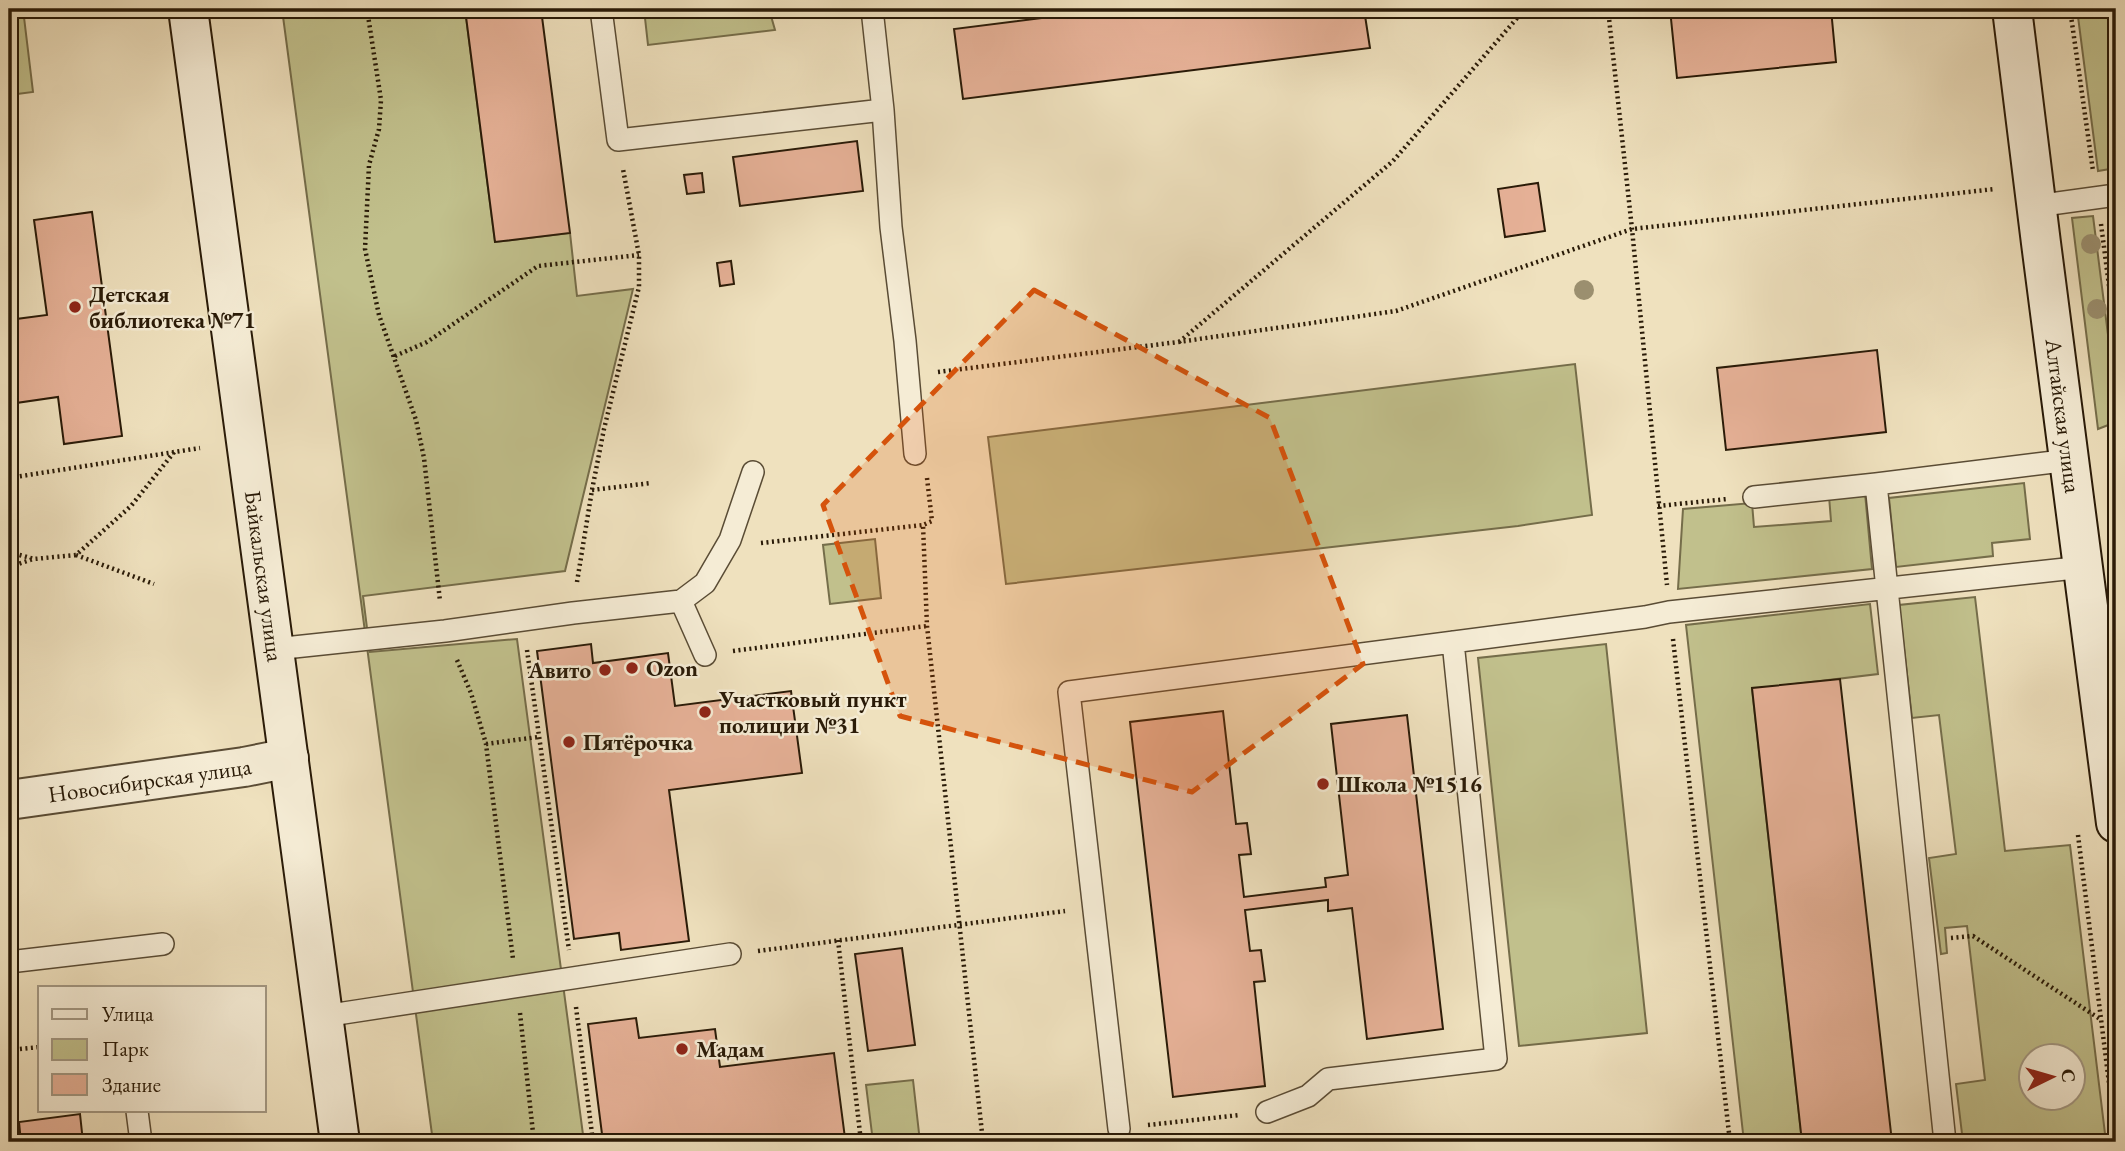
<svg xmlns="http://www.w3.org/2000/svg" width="2125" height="1151" font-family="'EB Garamond',serif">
<rect width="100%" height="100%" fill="#efe1be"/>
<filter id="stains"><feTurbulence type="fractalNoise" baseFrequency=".00286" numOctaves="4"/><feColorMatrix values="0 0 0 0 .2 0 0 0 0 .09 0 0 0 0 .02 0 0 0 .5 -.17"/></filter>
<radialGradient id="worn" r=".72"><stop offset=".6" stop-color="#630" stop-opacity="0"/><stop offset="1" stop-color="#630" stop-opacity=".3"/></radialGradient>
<path fill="#c1c08c" stroke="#756d4a" stroke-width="2" fill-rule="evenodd" d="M9,9h14l10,83 -24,3z
M282,9h183l30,233 75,-9 7,63 56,-7 -68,282 -202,25 7,56 147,-13 67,503h-151z
M644,9h125l6,21 -127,15z
M2077,9h39v159l-18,3z
M2093,216l23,182v24l-18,7 -26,-211z
M1575,364l17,151 -74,11 -512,58 -18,-147z
M2024,483l6,56 -38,4 1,13 -97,11 -7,-69z
M1865,493l7,76 -194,20 5,-80 69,-6 2,24 77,-6 -2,-25z
M875,539l6,59 -51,6 -7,-59z
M1975,597l30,254 65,-6 36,297h-143l-7,-58 29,-4 -18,-154 -22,2 2,25 -6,1 -12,-96 27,-4 -17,-139 -27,3 -13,-113zM2030,1056h42v42h-42z
M1870,604l8,70 -126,15 50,453h-58l-58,-517z
M1606,644l41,389 -128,13 -41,-388z
M913,1080l7,62h-47l-7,-57z"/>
<path fill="#e6b197" stroke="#291a07" stroke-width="2" d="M465,9h76l29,224 -75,9z
M1113,9h251l6,39 -407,51 -9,-70z
M1670,9h161l5,53 -159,16z
M857,141l6,50 -123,15 -7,-49z
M702,173l2,19 -17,2 -3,-19z
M1538,183l7,48 -40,6 -7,-48z
M92,212l30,224 -58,8 -6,-47 -49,7v-84l38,-5 -13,-95z
M731,261l3,23 -14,2 -3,-23z
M1877,350l9,82 -160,18 -9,-82z
M591,644l2,19 75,-10 7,53 116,-15 11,82 -133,17 20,151 -68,9 -2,-17 -45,6 -37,-288z
M1840,679l30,267 22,196h-90l-50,-454z
M1223,711l13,113 11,-1 4,31 -12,1 5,42 82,-10 -1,-9 23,-3 -17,-151 76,-9 36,314 -76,10 -15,-131 -24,3v-11l-83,10 5,41 11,-1 4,31 -11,1 11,104 -92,11 -43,-375z
M902,948l13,97 -47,6 -13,-97z
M636,1018l3,20 76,-9 5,38 114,-14 11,85 -35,4h-207l-15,-118z
M80,1114l3,28h-62l-2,-20z"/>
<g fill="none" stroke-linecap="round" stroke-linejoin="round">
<defs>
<path id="lane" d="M601,9l17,131 265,-30
M872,9l11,101 8,117 14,114 10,113
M2036,206l80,-11
M1876,484l69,658
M1754,497l122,-13 194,-24
M681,601l24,-18 25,-43 23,-68
M275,649l170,-18 128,-18 108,-12 24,54
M9,962l154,-18
M324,1016l406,-62
M137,1111l4,31
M1267,1112l41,-16 20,-17 168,-20 -43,-417
M1119,1129l-50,-437 576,-75 24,-5 415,-45"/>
<g id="street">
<path id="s1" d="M9,800l235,-33 45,-9"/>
</g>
<g id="secondary">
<path id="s2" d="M188,9l152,1133"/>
<path id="s3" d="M2012,9l29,234 75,580"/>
</g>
</defs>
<use href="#lane" stroke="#5a4c35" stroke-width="24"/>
<use href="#street" stroke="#5a4c35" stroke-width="42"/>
<use href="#secondary" stroke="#291a07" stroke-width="42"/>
<path stroke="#291a07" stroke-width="4.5" stroke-dasharray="2 3.5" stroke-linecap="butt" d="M367,9l14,91 -2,29 -10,36 -4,84 14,66 37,105 8,38 16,143
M1608,9l24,220 35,356
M2070,9l23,162
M2101,224l15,116
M1179,342l214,-181 132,-152
M395,356l32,-14 111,-76 101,-11
M938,372l240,-30 218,-31 236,-82 363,-40
M9,478l191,-30
M927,478l5,43 -9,4 4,101 56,516
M592,490l59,-7
M1658,506l69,-7
M761,543l162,-18
M9,552l25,7 42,-4 55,-49 44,-55
M76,555l78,29
M9,567l24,-8
M577,582l15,-92 12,-61 35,-142v-32l-16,-86
M1673,639l57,503
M527,650l42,300
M733,651l194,-25
M457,660l14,33 15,51 27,215
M486,744l52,-7
M2078,835l38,304
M1951,938l22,-2 127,83
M838,940l23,202
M758,951l307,-40
M576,1007l17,135
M520,1013l14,129
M9,1050l31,-3
M1148,1125l92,-10"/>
<use href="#lane" stroke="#f5ecd5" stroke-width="21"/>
<use href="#street" stroke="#f5ecd5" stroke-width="38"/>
<use href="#secondary" stroke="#f5ecd5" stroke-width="38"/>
</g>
<g fill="#9b8f6f">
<circle cx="2091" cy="244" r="10"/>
<circle cx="1584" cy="290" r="10"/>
<circle cx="2097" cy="309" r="10"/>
</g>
<path fill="#d5530c" fill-opacity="0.2" stroke="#d5530c" stroke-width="5" stroke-dasharray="14 9" stroke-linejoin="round" d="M1034,290l236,128 93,246 -171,128 -292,-76 -77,-211z"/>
<g fill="#8f2418" stroke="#f5ecd5" stroke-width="2.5">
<circle cx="75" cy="307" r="7"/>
<circle cx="632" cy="668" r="7"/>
<circle cx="605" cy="670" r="7"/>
<circle cx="705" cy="712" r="7"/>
<circle cx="569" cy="742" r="7"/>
<circle cx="1323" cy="784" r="7"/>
<circle cx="682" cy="1049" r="7"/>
</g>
<g text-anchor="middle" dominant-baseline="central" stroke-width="5" stroke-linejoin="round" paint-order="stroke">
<g font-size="23" font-weight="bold" fill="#291a07" stroke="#f5ecd5" text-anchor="start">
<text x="89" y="294">Детская<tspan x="89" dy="26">библиотека №71</tspan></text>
<text x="646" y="668">Ozon</text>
<text x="591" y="670" text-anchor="end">Авито</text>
<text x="719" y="699">Участковый пункт<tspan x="719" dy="26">полиции №31</tspan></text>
<text x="583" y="742">Пятёрочка</text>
<text x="1337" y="784">Школа №1516</text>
<text x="696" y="1049">Мадам</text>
</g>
<g font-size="23" fill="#291a07" stroke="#f5ecd5">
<text stroke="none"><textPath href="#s3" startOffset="410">Алтайская улица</textPath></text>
<text stroke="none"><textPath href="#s2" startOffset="572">Байкальская улица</textPath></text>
<text stroke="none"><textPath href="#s1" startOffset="142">Новосибирская улица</textPath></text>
</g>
</g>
<rect width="2125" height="1151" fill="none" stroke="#efe1be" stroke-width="35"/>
<rect x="10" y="10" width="2104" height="1130" fill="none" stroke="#291a07" stroke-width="3.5"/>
<rect x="18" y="18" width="2090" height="1116" fill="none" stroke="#291a07" stroke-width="2"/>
<rect x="38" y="986" width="228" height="126" fill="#f5ecd5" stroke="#a39883" stroke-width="2"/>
<rect x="52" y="1009" width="35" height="10" fill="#f5ecd5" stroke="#a39883" stroke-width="2"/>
<text x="102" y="1021" font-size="21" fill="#291a07">Улица</text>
<rect x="52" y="1039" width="35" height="21" fill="#c1c08c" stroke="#a39883" stroke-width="2"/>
<text x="102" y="1056" font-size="21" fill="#291a07">Парк</text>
<rect x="52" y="1074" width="35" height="21" fill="#e6b197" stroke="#a39883" stroke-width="2"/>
<text x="102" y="1092" font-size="21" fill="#291a07">Здание</text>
<g transform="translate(2052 1077) rotate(85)"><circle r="33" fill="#f5ecd5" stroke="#a39883" stroke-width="2"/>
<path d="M0-5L12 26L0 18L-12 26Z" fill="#8f2418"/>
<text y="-10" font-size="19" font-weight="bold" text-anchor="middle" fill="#291a07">С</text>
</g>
<rect width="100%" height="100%" filter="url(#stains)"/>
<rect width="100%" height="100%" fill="url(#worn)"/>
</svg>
